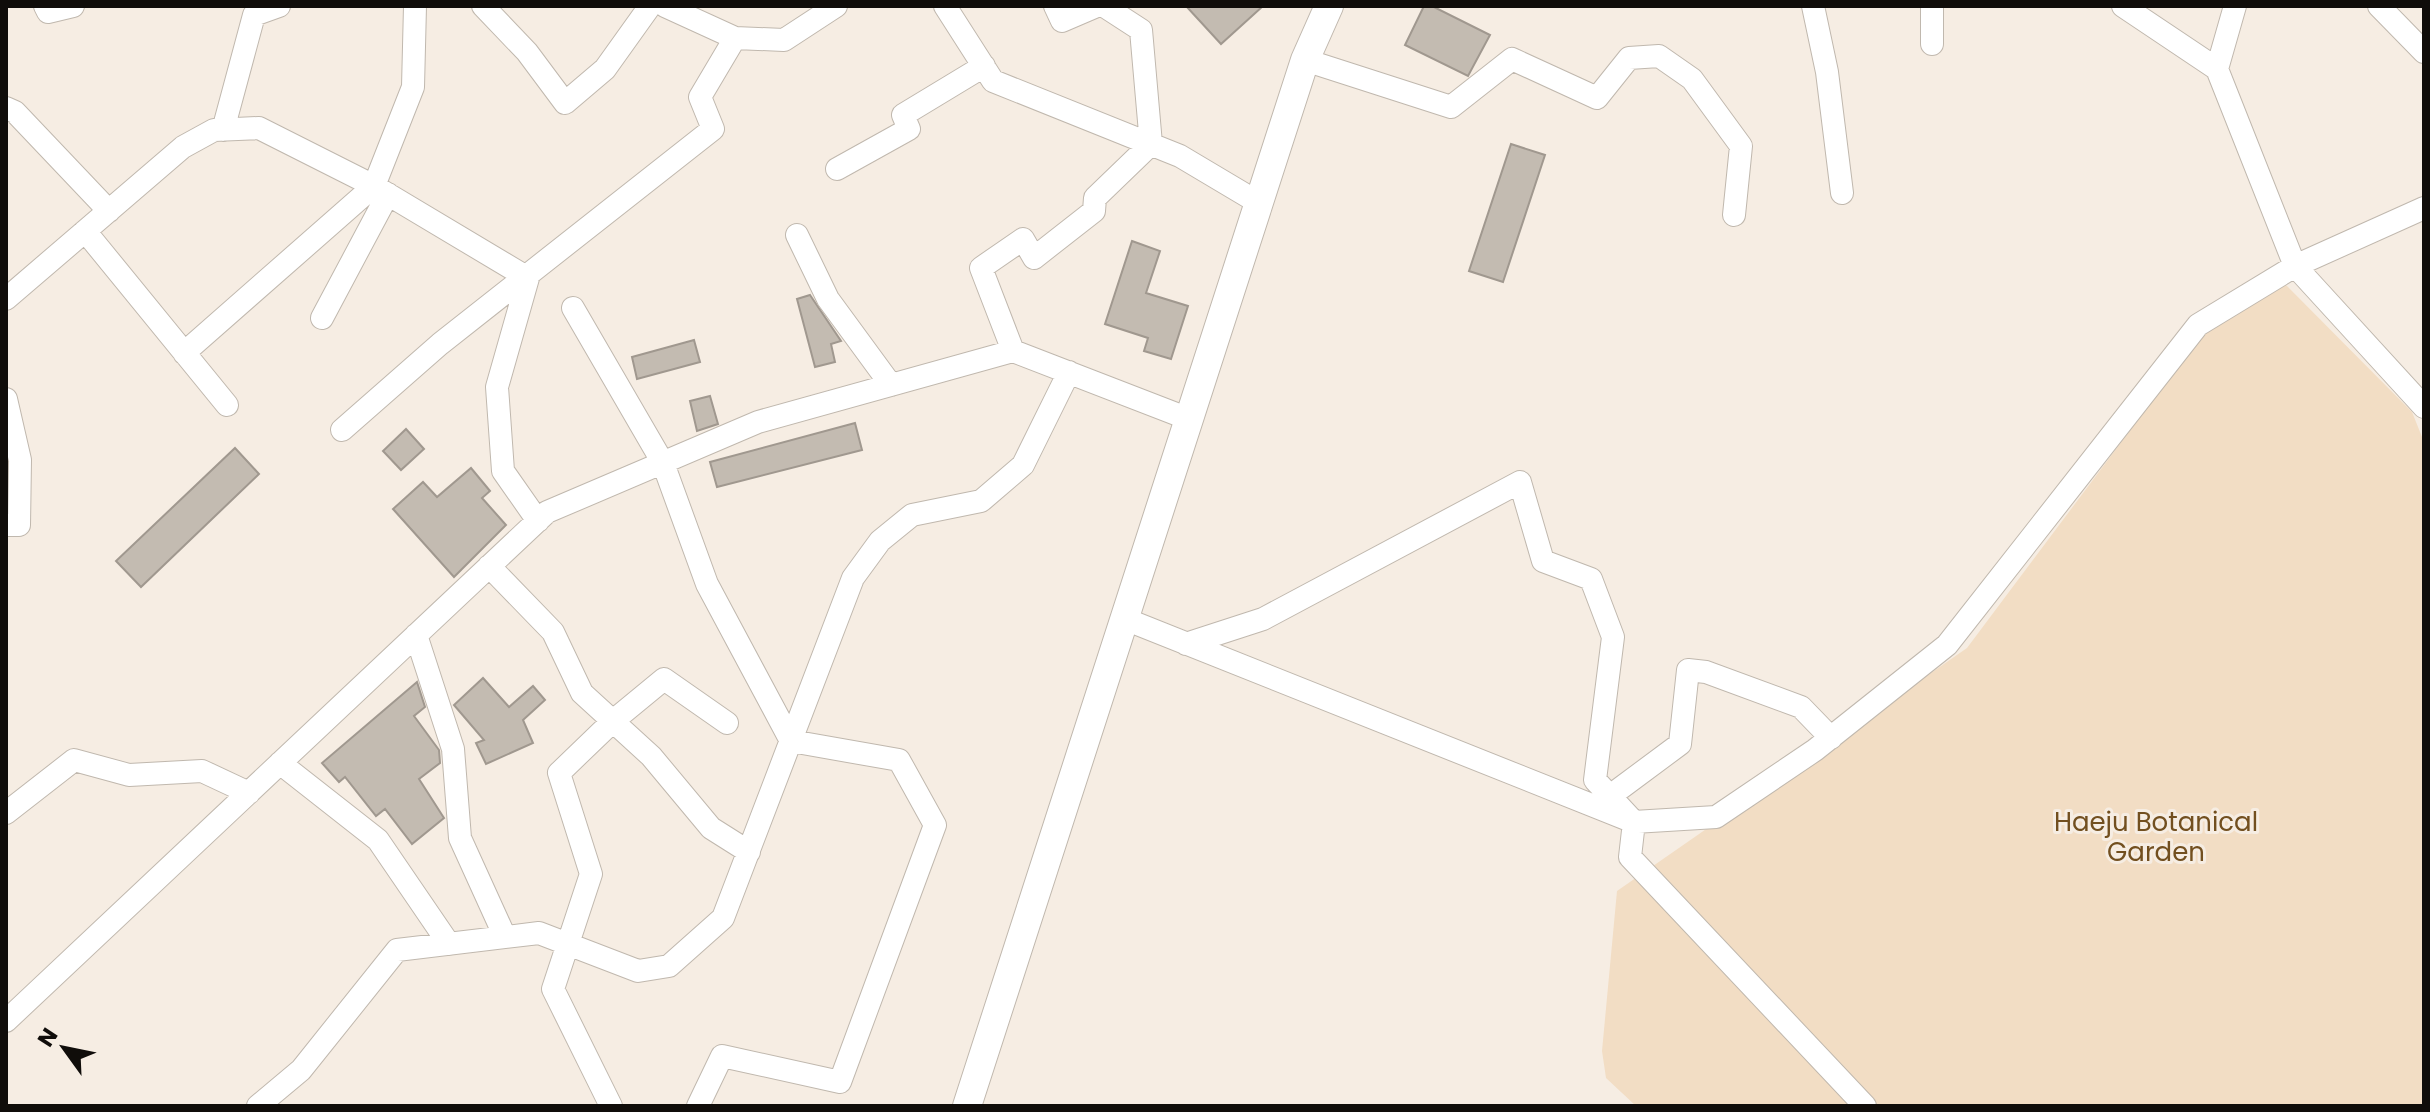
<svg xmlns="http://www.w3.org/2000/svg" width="2430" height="1112" font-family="Poppins,sans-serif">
<rect width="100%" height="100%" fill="#f6ede3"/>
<path fill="#f2ddc4" d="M2282,281l130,131 12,30v664h-788l-30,-28 -4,-27 15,-160 350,-243 236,-315z"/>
<path fill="#c3bbb1" stroke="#a0988f" stroke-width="2" d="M1186,6h77l-42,38z
M1424,6h8l58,29 -22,41 -63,-31z
M1511,144l34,11 -42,127 -34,-11z
M1132,241l28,10 -14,42 42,13 -17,53 -27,-8 4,-13 -43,-14z
M810,295l31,46 -10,3 4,18 -20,5 -18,-68z
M694,340l6,22 -63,17 -5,-22z
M710,396l8,28 -21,7 -7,-30z
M855,423l7,27 -145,37 -7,-25z
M406,429l18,20 -23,21 -18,-19z
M235,448l24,26 -118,113 -25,-26z
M471,468l19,23 -8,7 24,27 -52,52 -61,-68 30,-27 14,15z
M483,678l26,29 24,-21 12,14 -22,20 10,23 -47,21 -10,-21 8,-3 -30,-35z
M417,682l8,25 -11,9 25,34 1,13 -21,16 25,39 -32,26 -27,-35 -9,7 -31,-39 -6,5 -17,-19z"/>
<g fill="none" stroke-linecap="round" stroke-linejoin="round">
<defs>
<path id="minor" d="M45,6l3,6 25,-6
M483,6l44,46 38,51 40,-34 45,-63
M665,6l70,32
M945,6l48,75 187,75 79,47
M1055,6l7,15 35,-15
M1813,6l14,66 15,121
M2123,6l94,63
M2235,6l-18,63 78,197 129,141
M2379,6l45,46
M1932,44v-38
M1305,60l146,47 61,-48 85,39 32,-40 30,-2 33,23 49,67 -7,69
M6,108l9,4 94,99
M223,130l31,-115 25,-9
M837,169l72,-40 -6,-14 81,-49
M85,231l142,174
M797,235l31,64 63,86
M6,299l177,-152 31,-17 45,-2 115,58 154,92 -31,109 6,84 35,50
M573,308l90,155 44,121 84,157 108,19 36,65 -95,257 -118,-26 -24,50
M322,318l66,-124
M1013,351l-32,-83 42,-29 11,19 60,-47 1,-13 56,-54 -10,-114 -37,-24
M184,353l190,-167 39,-99 2,-81
M6,399l14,61 -1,65h-13
M342,430l98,-86 273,-215 -13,-32 35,-59 49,2 52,-34
M489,566l64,66 29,61 69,63 60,72 38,24
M1125,619l509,203 -4,35 235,249
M416,635l37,114 7,89 45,99
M1186,644l77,-25 257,-137 23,79 48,18 22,58 -18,143 39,42 82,-5 99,-67 132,-105 251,-320 97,-59 129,-58
M280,763l98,77 71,104
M1610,796l70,-52 8,-74 18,2 95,35 30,31
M6,813l68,-53 55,15 73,-4 47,22
M6,1021l541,-509 211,-90 255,-71 176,68
M258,1106l43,-36 96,-120 142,-17 99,38 31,-5 54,-48 130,-340 27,-37 32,-26 69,-14 42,-36 46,-93
M611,1106l-58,-117 38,-115 -32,-101 54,-52 51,-42 63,44"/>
<path id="major" d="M967,1106l338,-1046 24,-54"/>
</defs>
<use href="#minor" stroke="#c0b8ae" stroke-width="24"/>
<use href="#major" stroke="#c0b8ae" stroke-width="30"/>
<use href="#minor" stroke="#fff" stroke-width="22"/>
<use href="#major" stroke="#fff" stroke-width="28"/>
</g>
<g text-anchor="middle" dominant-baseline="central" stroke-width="6" stroke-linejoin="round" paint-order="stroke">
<g font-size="26" fill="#724f1f" stroke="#f6ede3">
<text x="2156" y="822">Haeju Botanical<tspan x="2156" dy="30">Garden</tspan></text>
</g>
</g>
<rect width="2430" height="1112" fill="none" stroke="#100d0a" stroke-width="16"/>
<g transform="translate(64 1048) rotate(303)" stroke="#f6ede3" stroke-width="6" paint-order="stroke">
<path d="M0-6L14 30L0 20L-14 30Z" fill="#100d0a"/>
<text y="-12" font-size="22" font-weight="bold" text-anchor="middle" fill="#100d0a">N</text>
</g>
</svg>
